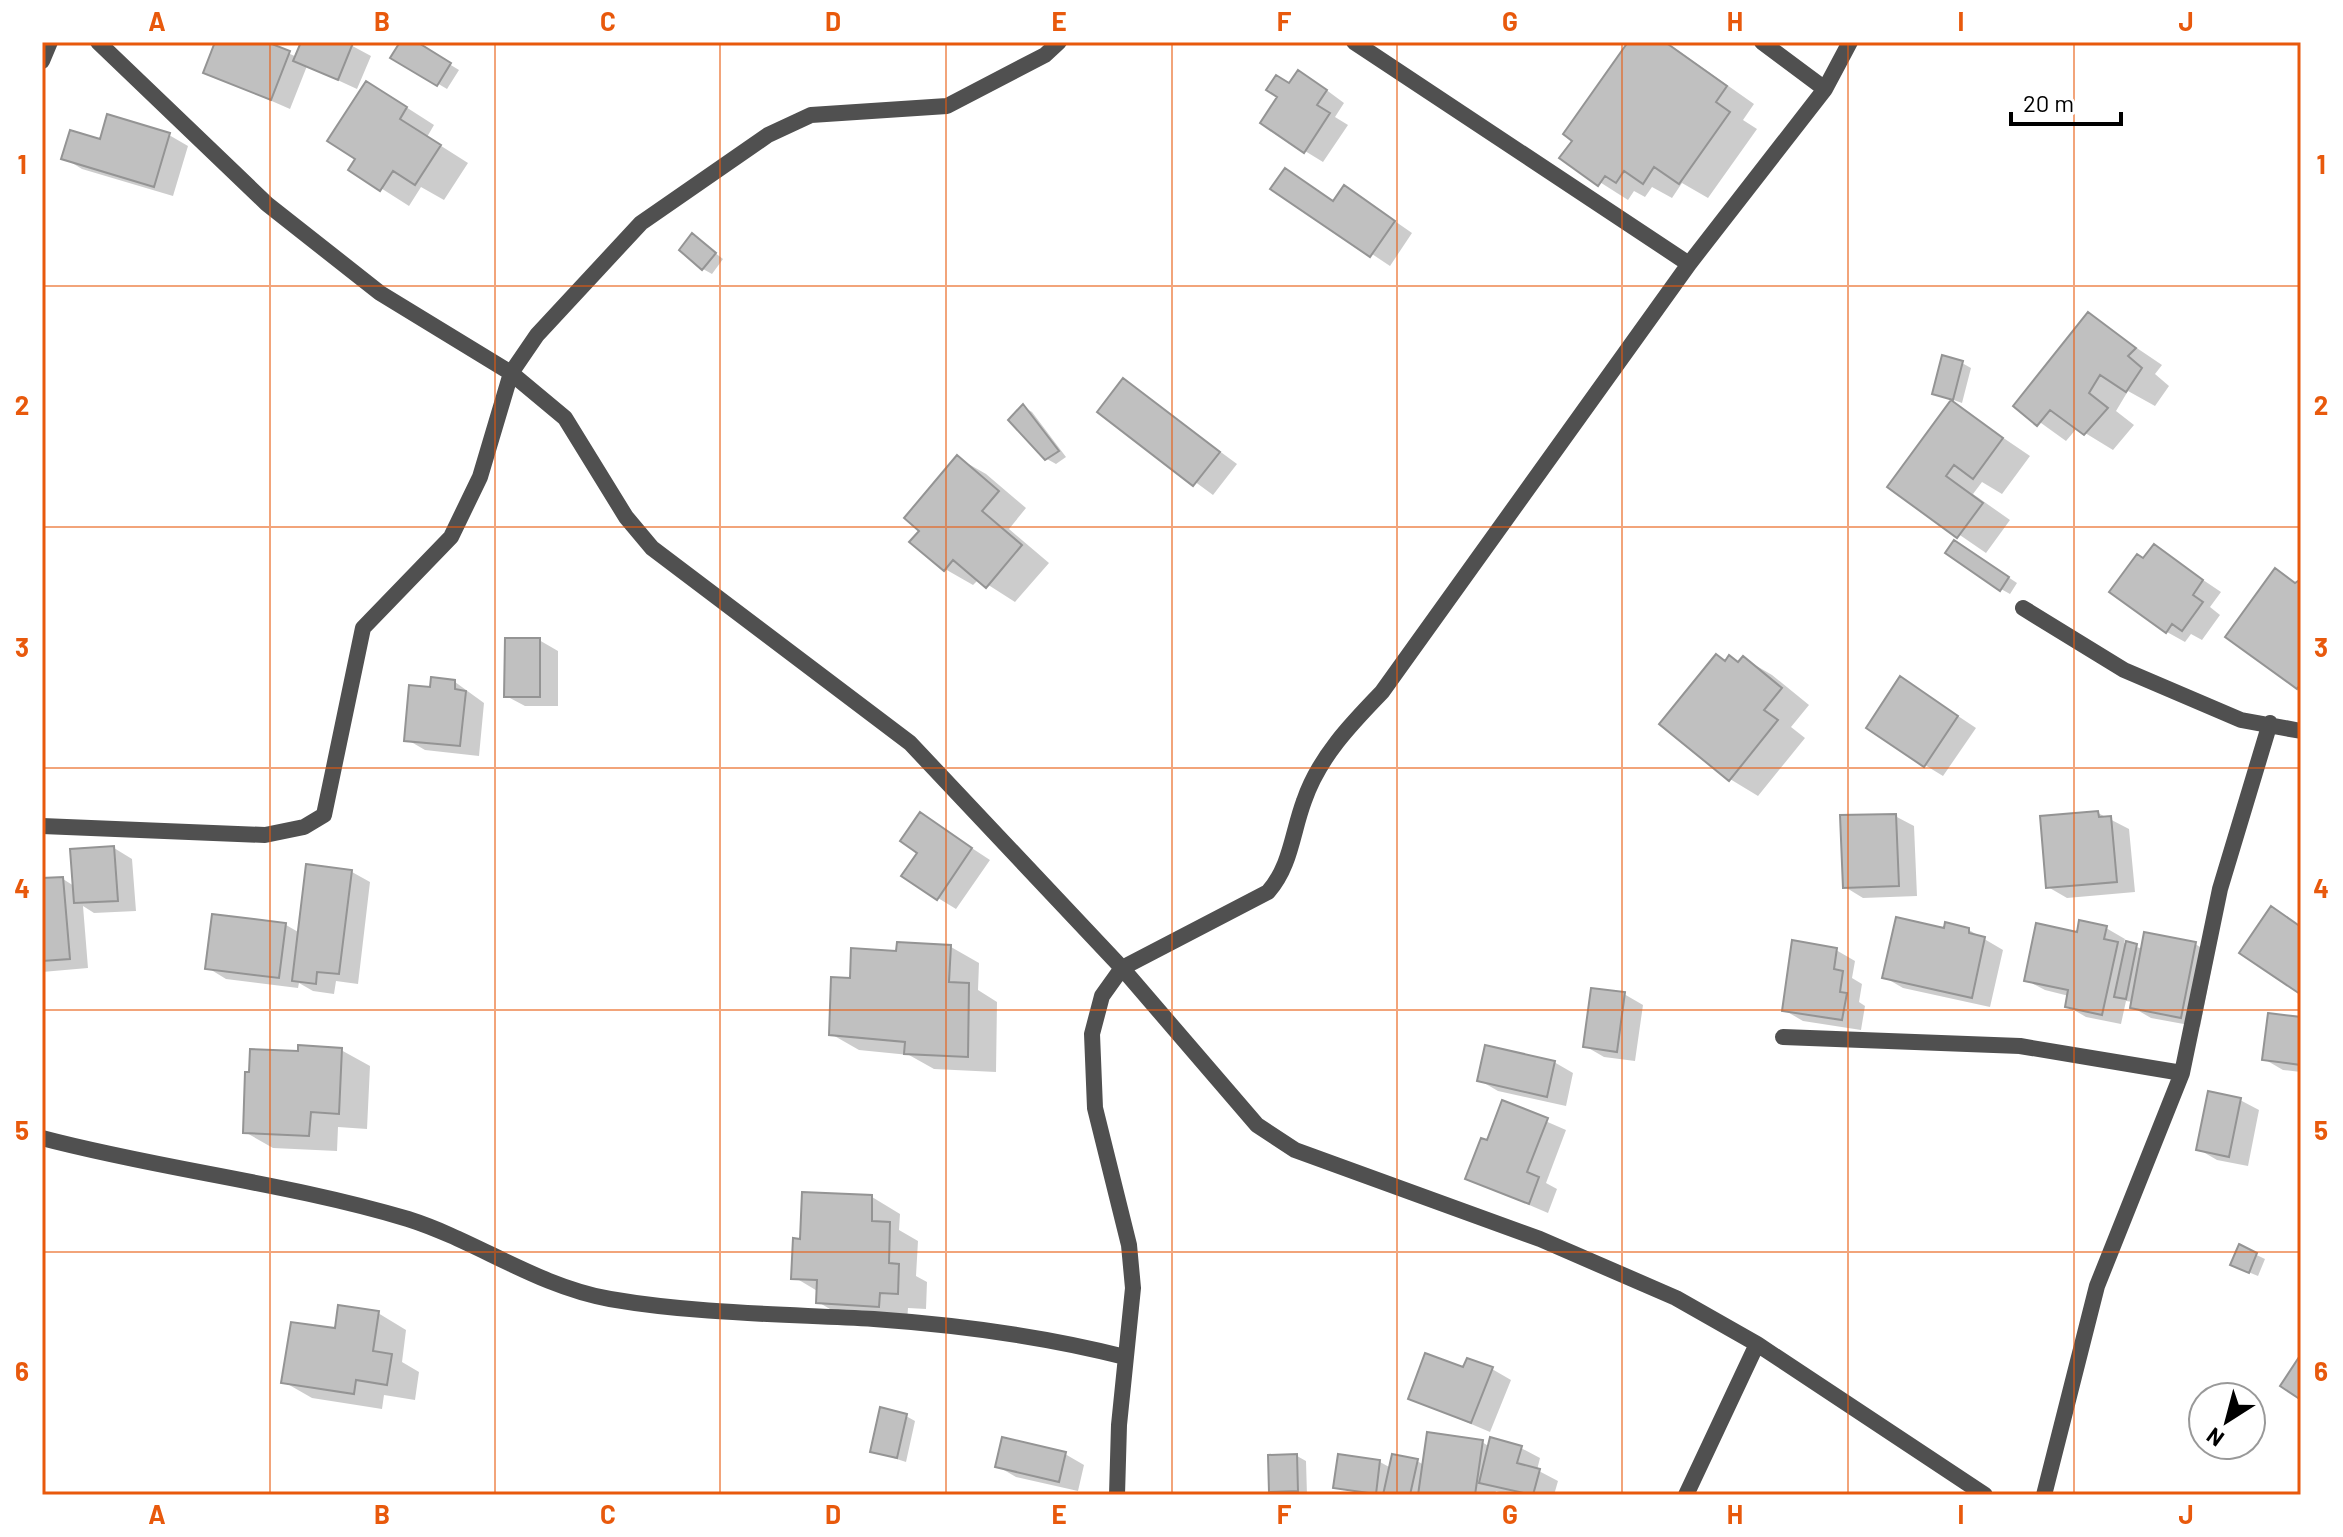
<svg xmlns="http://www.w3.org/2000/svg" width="2343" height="1537" font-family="Barlow,sans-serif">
<rect width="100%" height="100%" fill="#fff"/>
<path fill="#0003" d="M217,42h45l35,15 6,-15h42l26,14 -14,33 -50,-23 -17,43 -85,-37z
M402,42h11l46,28 -12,19 -54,-32z
M1630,42h36l88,62 -11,16 14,9 -49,69 -26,-15 -10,15 -20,-11 -7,10 -11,-6 -6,9 -66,-42z
M1317,83l27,20 -9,14 13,8 -25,37 -18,-11 -15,-66z
M395,100l39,25 -7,12 41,26 -24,37 -23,-13 -12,19 -58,-37z
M169,135l19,11 -15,50 -91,-27 -18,-11 37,-16z
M1273,188l62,14 28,-3 49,34 -22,33z
M693,236l30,23 -11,15 -9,-5z
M2088,315l74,50 -7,9 14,12 -14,20 -27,-15 -12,20 18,14 -21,25 -36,-22 -11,13 -50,-36z
M1962,363l9,5 -9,35 -28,-10z
M1123,380l114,84 -24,31 -113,-83z
M1952,403l78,53 -28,38 -20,-12 -9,12 37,26 -24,33 -96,-66z
M1024,407l8,5 34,45 -10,7 -9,-5z
M958,458l28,16 40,34 -17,21 40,34 -34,39 -36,-23 -6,6 -28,-16 -23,-39z
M1963,547l54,36 -7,11 -9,-5z
M2154,547l67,45 -11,15 10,8 -18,25 -11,-6 -6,8 -18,-10 -23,-72z
M539,640l19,11v55h-33l-19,-10z
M1743,658l29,17 37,30 -18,22 14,11 -47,58 -28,-17 -3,-117 12,1z
M455,682l29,21 -5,53 -54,-6 -19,-11 26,-49z
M1919,690l57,38 -33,48 -18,-11z
M2098,813l31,16 6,63 -68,6 -19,-11z
M920,814l70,46 -34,49 -18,-11 -19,-45z
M1895,816l19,10 3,70 -54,2 -18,-11z
M114,848l18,11 4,52 -42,2 -11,-7 5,62 -46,4v-92l21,-1 11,7z
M352,872l18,10 -12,102 -22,-3 -2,13 -21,-3 -14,-8 -1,5 -72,-9 -18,-11 78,-43 14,8z
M2271,908l30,19v65l-59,-40z
M2106,928l19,11 -1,4 19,6 52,-5 19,11 -14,72 -49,-9 -19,-11 1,-5 -7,-1 -5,23 -35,-7 -19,-11 2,-10 -24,-6 -19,-10 52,-46z
M1946,930h23l34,20 -13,57 -87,-19 -19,-11z
M951,947l28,16 -1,27 19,12 -1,70 -62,-3 -25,-14 -50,-5 -28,-16 20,-54 47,-27z
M1836,950l19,11 -3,17 10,6 -3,18 6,4 -4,24 -58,-9 -19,-11z
M1624,994l19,11 -8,56 -31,-4 -19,-11z
M2301,1019v53l-18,-2 -19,-11z
M341,1050l29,16 -3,63 -29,-2 -1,24 -64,-3 -28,-16 55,-79z
M1554,1062l19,11 -7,33 -68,-15 -19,-11z
M2240,1100l19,10 -11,56 -31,-6 -19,-11z
M1504,1103l62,27 -20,53 11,6 -9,24 -81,-35 21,-36z
M872,1197l28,17 -1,16 19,11 -2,35 11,6 -1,27 -18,-1 -1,14 -60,-3 -29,-17 1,-10 -25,-15 8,-36z
M2240,1247l25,12 -7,17 -17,-7z
M378,1313l28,17 -4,32 17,10 -4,28 -31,-5 -2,14 -70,-11 -28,-16 53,-52z
M1492,1369l19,11 -21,52 -80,-34z
M906,1416l9,5 -9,41 -34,-11z
M1482,1442l8,5 31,1 19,10 -3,12 21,11 -4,14h-46l-12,-4 -1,4h-129l-31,-8 45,-25 11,6 26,-7 7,4z
M1065,1454l19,11 -6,26 -62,-14 -19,-11z
M1297,1456l9,5 1,34h-29l-7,-4z"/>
<path fill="#c0c0c0" stroke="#949494" stroke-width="2" d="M215,42h52l23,9 -19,49 -68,-27z
M301,42l52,1 -15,37 -45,-19z
M400,42h17l34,21 -14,23 -47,-28z
M1628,42h37l62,44 -11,16 14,10 -51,72 -25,-17 -11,17 -19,-13 -8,12 -11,-7 -7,10 -39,-28 13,-17 -9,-7z
M1298,70l29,20 -10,15 13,8 -26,40 -44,-30 17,-26 -11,-7 10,-15 13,8z
M366,81l41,26 -7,12 41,26 -26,40 -22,-14 -13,20 -32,-21 7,-11 -28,-18z
M107,114l63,19 -16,54 -93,-28 9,-29 30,9z
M1285,168l48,33 11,-16 51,36 -25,36 -100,-68z
M692,233l24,20 -14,17 -23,-20z
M2088,312l48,36 -8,8 14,12 -16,24 -26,-17 -11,18 19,15 -24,27 -34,-25 -13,16 -24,-20z
M1942,355l21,6 -10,39 -21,-6z
M1123,378l97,74 -27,34 -96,-74z
M1951,400l52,38 -30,41 -19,-14 -8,11 37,27 -26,35 -70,-51z
M1023,404l36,47 -14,9 -37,-40z
M957,455l42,36 -17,20 40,34 -36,43 -33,-28 -9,11 -35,-29 10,-11 -15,-13z
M1954,540l55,37 -9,14 -55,-38z
M2154,544l49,36 -10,15 10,7 -21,29 -10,-7 -6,9 -57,-41 28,-38 6,4z
M2275,568l20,15 6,-4v104l-4,6 -72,-52z
M505,638h35v59h-36z
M1716,654l9,7 4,-6 9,7 5,-6 39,32 -18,22 14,10 -49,61 -70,-57z
M1900,676l58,40 -34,51 -58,-39z
M431,677l24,3v9l11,2 -6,55 -56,-5 5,-56 21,2z
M2098,811l1,6 12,-1 6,66 -71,6 -6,-72z
M920,812l52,36 -35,52 -36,-24 16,-23 -17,-12z
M1896,814l3,72 -56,2 -3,-73z
M114,846l4,55 -44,2 -4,-54z
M306,864l46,6 -13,104 -22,-2 -1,12 -24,-3z
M63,877l7,82 -28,2v-83z
M2271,906l30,21 -1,67 -61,-41z
M212,914l74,9 -7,55 -74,-9z
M1896,917l48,11 1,-6 24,6v5l16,4 -13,61 -90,-20z
M2079,920l28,6 -3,13 14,3 -16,73 -37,-8 3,-17 -44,-9 12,-58 41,9z
M2144,932l52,10 -15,76 -51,-10z
M1792,940l45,8 -3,21 9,2 -3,21 7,1 -5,27 -60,-9z
M2126,941l11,3 -11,55 -12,-2z
M897,942l54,3 -2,37 20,1 -1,74 -64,-3 1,-12 -76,-7 2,-58 19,1 1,-30 45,3z
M1591,988l34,4 -8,60 -34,-5z
M2268,1013l33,4v48l-39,-5z
M298,1045l44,3 -3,66 -28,-2 -2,24 -66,-3 2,-61h4l1,-23 48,2z
M1485,1045l70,16 -8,36 -70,-16z
M2208,1091l33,7 -12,59 -33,-7z
M1502,1100l46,18 -21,54 12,5 -10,27 -64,-25 16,-41 6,2z
M802,1192l70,3v26l18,1 -1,41 10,1 -1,30 -18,-1 -1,14 -63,-4 1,-23 -26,-1 2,-41 7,1z
M2239,1244l18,9 -8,20 -19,-8z
M338,1305l41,6 -6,40 19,3 -5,31 -31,-5 -2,14 -73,-11 10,-61 44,6z
M1425,1353l38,14 4,-9 26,9 -22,56 -63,-24z
M2301,1354v46l-21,-14z
M880,1407l27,7 -10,44 -27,-6z
M1427,1432l56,8 -8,55h-57z
M1002,1437l64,15 -7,30 -64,-15z
M1490,1437l32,9 -5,17 23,6 -7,26 -54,-12z
M1297,1454l1,37 -29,1 -1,-37z
M1338,1454l42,6 -4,34 -43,-6z
M1392,1454l26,5 -8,36h-27z"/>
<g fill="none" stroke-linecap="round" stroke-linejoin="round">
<path stroke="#505050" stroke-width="16" d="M98,42l169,162 113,89 131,80 54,45 61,99 26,31 258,195 212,225 135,157 38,25 245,89 136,59 81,46 228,151
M1354,42l335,222
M1762,42l63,47
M42,61l8,-19
M2023,608l101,62 117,50 60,11
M42,826l223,9 39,-8 20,-12 39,-187 88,-91 29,-60 31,-104 26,-38 104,-112 127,-88 43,-20 136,-9 98,-51 14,-13
M1783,1037l237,9 162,27
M42,1138c121,32 246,45 366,81 69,22 129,67 202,80 87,15 176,15 264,20 85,6 169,17 251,38
M1117,1495l2,-70 14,-137 -4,-43 -34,-137 -3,-74 10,-38 20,-28 146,-76c23,-26 24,-59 36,-91 15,-44 47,-77 78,-109l307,-428 136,-175 25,-47
M1686,1495l71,-151
M2044,1495l53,-209 85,-213 38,-184 50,-166"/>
</g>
<path fill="none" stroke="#e8590c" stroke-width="2" stroke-opacity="0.55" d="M270,42v1453M495,42v1453M720,42v1453M946,42v1453M1172,42v1453M1397,42v1453M1622,42v1453M1848,42v1453M2074,42v1453M42,286h2259M42,527h2259M42,768h2259M42,1010h2259M42,1252h2259"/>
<rect width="2343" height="1537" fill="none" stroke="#ffffff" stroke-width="88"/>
<g transform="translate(2227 1421) rotate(216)"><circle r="38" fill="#ffffff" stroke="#999999" stroke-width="2"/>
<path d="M0-6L14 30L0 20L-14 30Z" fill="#000000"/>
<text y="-12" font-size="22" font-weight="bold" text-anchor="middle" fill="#000000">N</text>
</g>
<path d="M2011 112v12h110v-12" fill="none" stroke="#000000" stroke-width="4"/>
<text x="2023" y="112" font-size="24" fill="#000000" stroke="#ffffff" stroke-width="6" paint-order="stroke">20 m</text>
<rect x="44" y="44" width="2255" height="1449" fill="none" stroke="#e8590c" stroke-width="3"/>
<g font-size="26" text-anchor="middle" font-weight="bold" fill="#e8590c">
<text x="157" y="31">A</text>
<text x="382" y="31">B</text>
<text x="608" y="31">C</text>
<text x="833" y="31">D</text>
<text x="1059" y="31">E</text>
<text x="1284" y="31">F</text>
<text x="1510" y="31">G</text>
<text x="1735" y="31">H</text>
<text x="1961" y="31">I</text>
<text x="2186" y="31">J</text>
<text x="22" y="174">1</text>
<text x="2321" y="174">1</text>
<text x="22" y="415">2</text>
<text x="2321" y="415">2</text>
<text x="22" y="657">3</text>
<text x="2321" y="657">3</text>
<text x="22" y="898">4</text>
<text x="2321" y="898">4</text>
<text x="22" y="1140">5</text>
<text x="2321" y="1140">5</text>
<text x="22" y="1381">6</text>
<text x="2321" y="1381">6</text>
<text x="157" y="1524">A</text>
<text x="382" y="1524">B</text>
<text x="608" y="1524">C</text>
<text x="833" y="1524">D</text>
<text x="1059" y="1524">E</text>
<text x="1284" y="1524">F</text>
<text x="1510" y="1524">G</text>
<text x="1735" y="1524">H</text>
<text x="1961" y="1524">I</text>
<text x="2186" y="1524">J</text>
</g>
</svg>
